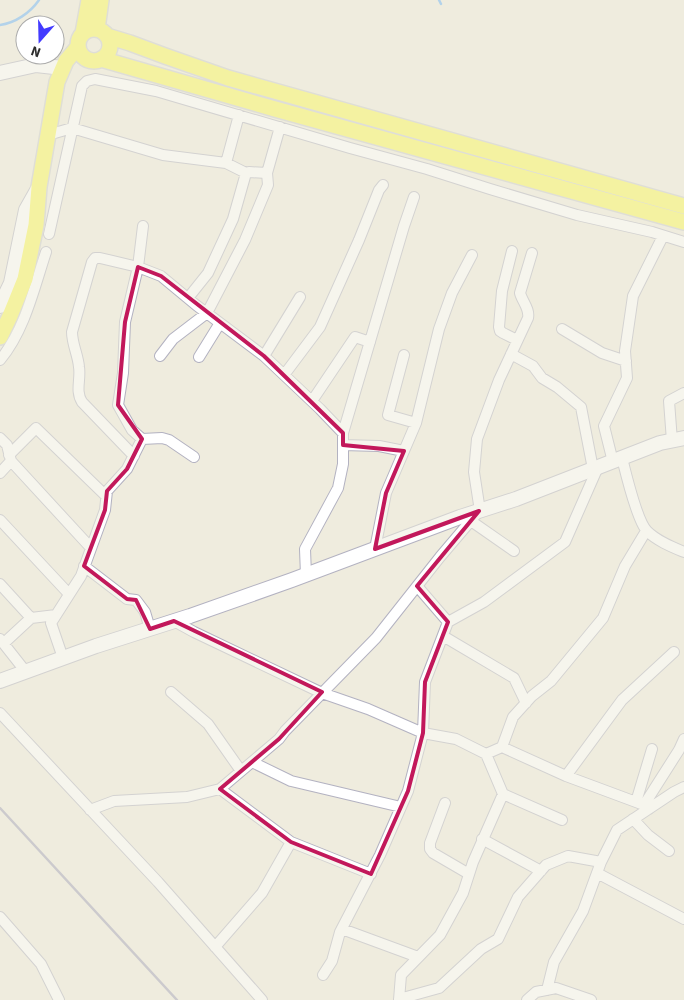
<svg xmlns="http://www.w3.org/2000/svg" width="684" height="1000" font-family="'Source Sans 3',sans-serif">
<rect width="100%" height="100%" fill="#efecde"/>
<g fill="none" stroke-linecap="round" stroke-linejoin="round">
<path stroke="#6bb2f8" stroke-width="2.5" d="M439,0l2,4
M0,25c15,-2 30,-12 39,-25"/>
<defs>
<path id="street" d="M48,135l24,-7 91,27 63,8 20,10
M226,163l13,-48
M49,234l33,-148 5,-5 8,-2 61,12 194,57 77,21 63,20 87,26 75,17 32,10
M512,251l-10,40 -3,36 1,4 3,2 14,7
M188,298l20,-25 25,-54 13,-46 3,-1 18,1
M562,329l40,24 24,8
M511,354l22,12 9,12 15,9 24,20 12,62
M404,355l-16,60 28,8
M160,356l13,-17 34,-26 38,-73 23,-55 -1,-12 13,-46
M264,356l36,-59
M199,357l21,-34
M0,360c25,-30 34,-72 46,-108
M284,375l36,-48 39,-87 20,-50 4,-5
M312,401l43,-64 15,5
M0,438l7,7 4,16 80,87
M142,439l20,-1 7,2 25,17
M672,441l-3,-40 15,-8
M343,445l36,1 25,5
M9,455l27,-27 70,68
M134,456l-52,-54c-7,-11 -1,-23 -3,-35 -1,-12 -7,-23 -7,-35l20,-70 3,-4h5l38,9 23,9 35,29 68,51 56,53 23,24
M622,458c4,16 15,63 25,73 10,10 25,16 37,21
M613,462l-9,-36 23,-48 -2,-27 8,-55 30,-60
M0,473l11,-12
M480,511l-6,-39 3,-33 22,-59 29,-62c2,-9 -6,-17 -8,-25l12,-40
M0,520l69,74
M471,521l43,30
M375,549l11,-56 30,-70 23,-94 13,-36 20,-38
M84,566l43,33 9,1 9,12 5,17
M306,575l-1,-26 33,-61 5,-24v-31l61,-207 10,-29
M0,584l31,34 25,-3
M417,586l31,36
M174,621l20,11 128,61 46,16 55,24 33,6 30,15 16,-7 64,29 78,29
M443,636l71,42 12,25
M0,639l26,33
M4,643l27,-25
M63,658l-12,-35 30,-47 24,-66 2,-19 20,-22 15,-30 -10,-9 -14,-25 5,-32 2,-51 13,-55 5,-41
M171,692l37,32 33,47
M0,713l158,169 104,118
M502,747l11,-30 19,-21 19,-15 52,-63 22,-52 21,-35
M252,762l39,19 110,26
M566,776l56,-76 52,-48
M220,789l71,53 80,32
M503,794l59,26
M636,802l16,-53
M445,803l-15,40v6l3,4 36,21
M649,809l-5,-4 35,-55 5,-11
M90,810l24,-9 73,-4 33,-8 59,-50 6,-8 91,-93 64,-81 39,-46
M633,819l15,16 21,16
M482,839l59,32
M597,873l87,46
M0,917l41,47 18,36
M342,929l76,28
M215,947l47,-54 29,-51
M323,975l9,-14 8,-29 40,-77 28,-64 15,-58 2,-51 23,-60 36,-20 81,-60 33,-75
M547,990l7,-28 29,-51 18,-49 16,-32 57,-38 10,-5
M399,999l40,-11 42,-39 17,-10 20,-42 28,-32 22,-9 33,6
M399,1000l2,-25 39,-40 23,-42 10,-31 30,-68 -17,-40
M527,1000l9,-8 20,-4 35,12"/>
<path id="secondary" d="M0,73l36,-8 27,3
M0,306l11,-23 15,-73 13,-23
M0,681l96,-35 94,-30 102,-36 168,-63 56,-18 144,-56 24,-5"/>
<path id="primary" d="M97,29l4,-29
M78 45a16 16 0 1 1 32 0a16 16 0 1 1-32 0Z
M83,33l6,-33
M107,36l23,7 35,13 63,22 456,128
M101,59l174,50 409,113
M0,337l10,-21 15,-37 11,-54 3,-38 18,-105 9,-21 12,-14"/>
</defs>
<use href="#street" stroke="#b3b2c1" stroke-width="12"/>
<use href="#secondary" stroke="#b3b2c1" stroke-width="16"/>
<use href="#primary" stroke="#cdcdcd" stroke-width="18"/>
<use href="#street" stroke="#fff" stroke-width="10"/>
<use href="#secondary" stroke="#fff" stroke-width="14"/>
<use href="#primary" stroke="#fbf958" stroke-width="15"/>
<path stroke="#a2a0b8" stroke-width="2.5" d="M0,808l177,192"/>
</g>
<path d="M0 0H684V1000H0ZM138,267l23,9 103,80 79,77v12l61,6 -18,42 -11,56 104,-38 -62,75 31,36 -23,60 -2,51 -15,58 -37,83 -80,-32 -71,-53 59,-50 43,-47 -148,-71 -24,8 -14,-29 -9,-1 -43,-33 21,-56 2,-19 20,-22 15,-30 -24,-34 7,-83z" fill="#efecde" fill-opacity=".55" fill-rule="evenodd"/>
<path fill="none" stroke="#c2185b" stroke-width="4" stroke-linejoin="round" d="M138,267l23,9 103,80 79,77v12l61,6 -18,42 -11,56 104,-38 -62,75 31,36 -23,60 -2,51 -15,58 -37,83 -80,-32 -71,-53 59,-50 43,-47 -148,-71 -24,8 -14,-29 -9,-1 -43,-33 21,-56 2,-19 20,-22 15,-30 -24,-34 7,-83z"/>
<g transform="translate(40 40) rotate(200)"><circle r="24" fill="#ffffff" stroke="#ababab"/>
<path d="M0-4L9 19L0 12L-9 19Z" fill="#433bff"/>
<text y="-8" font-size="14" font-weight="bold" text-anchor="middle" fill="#2d2d2d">N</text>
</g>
</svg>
